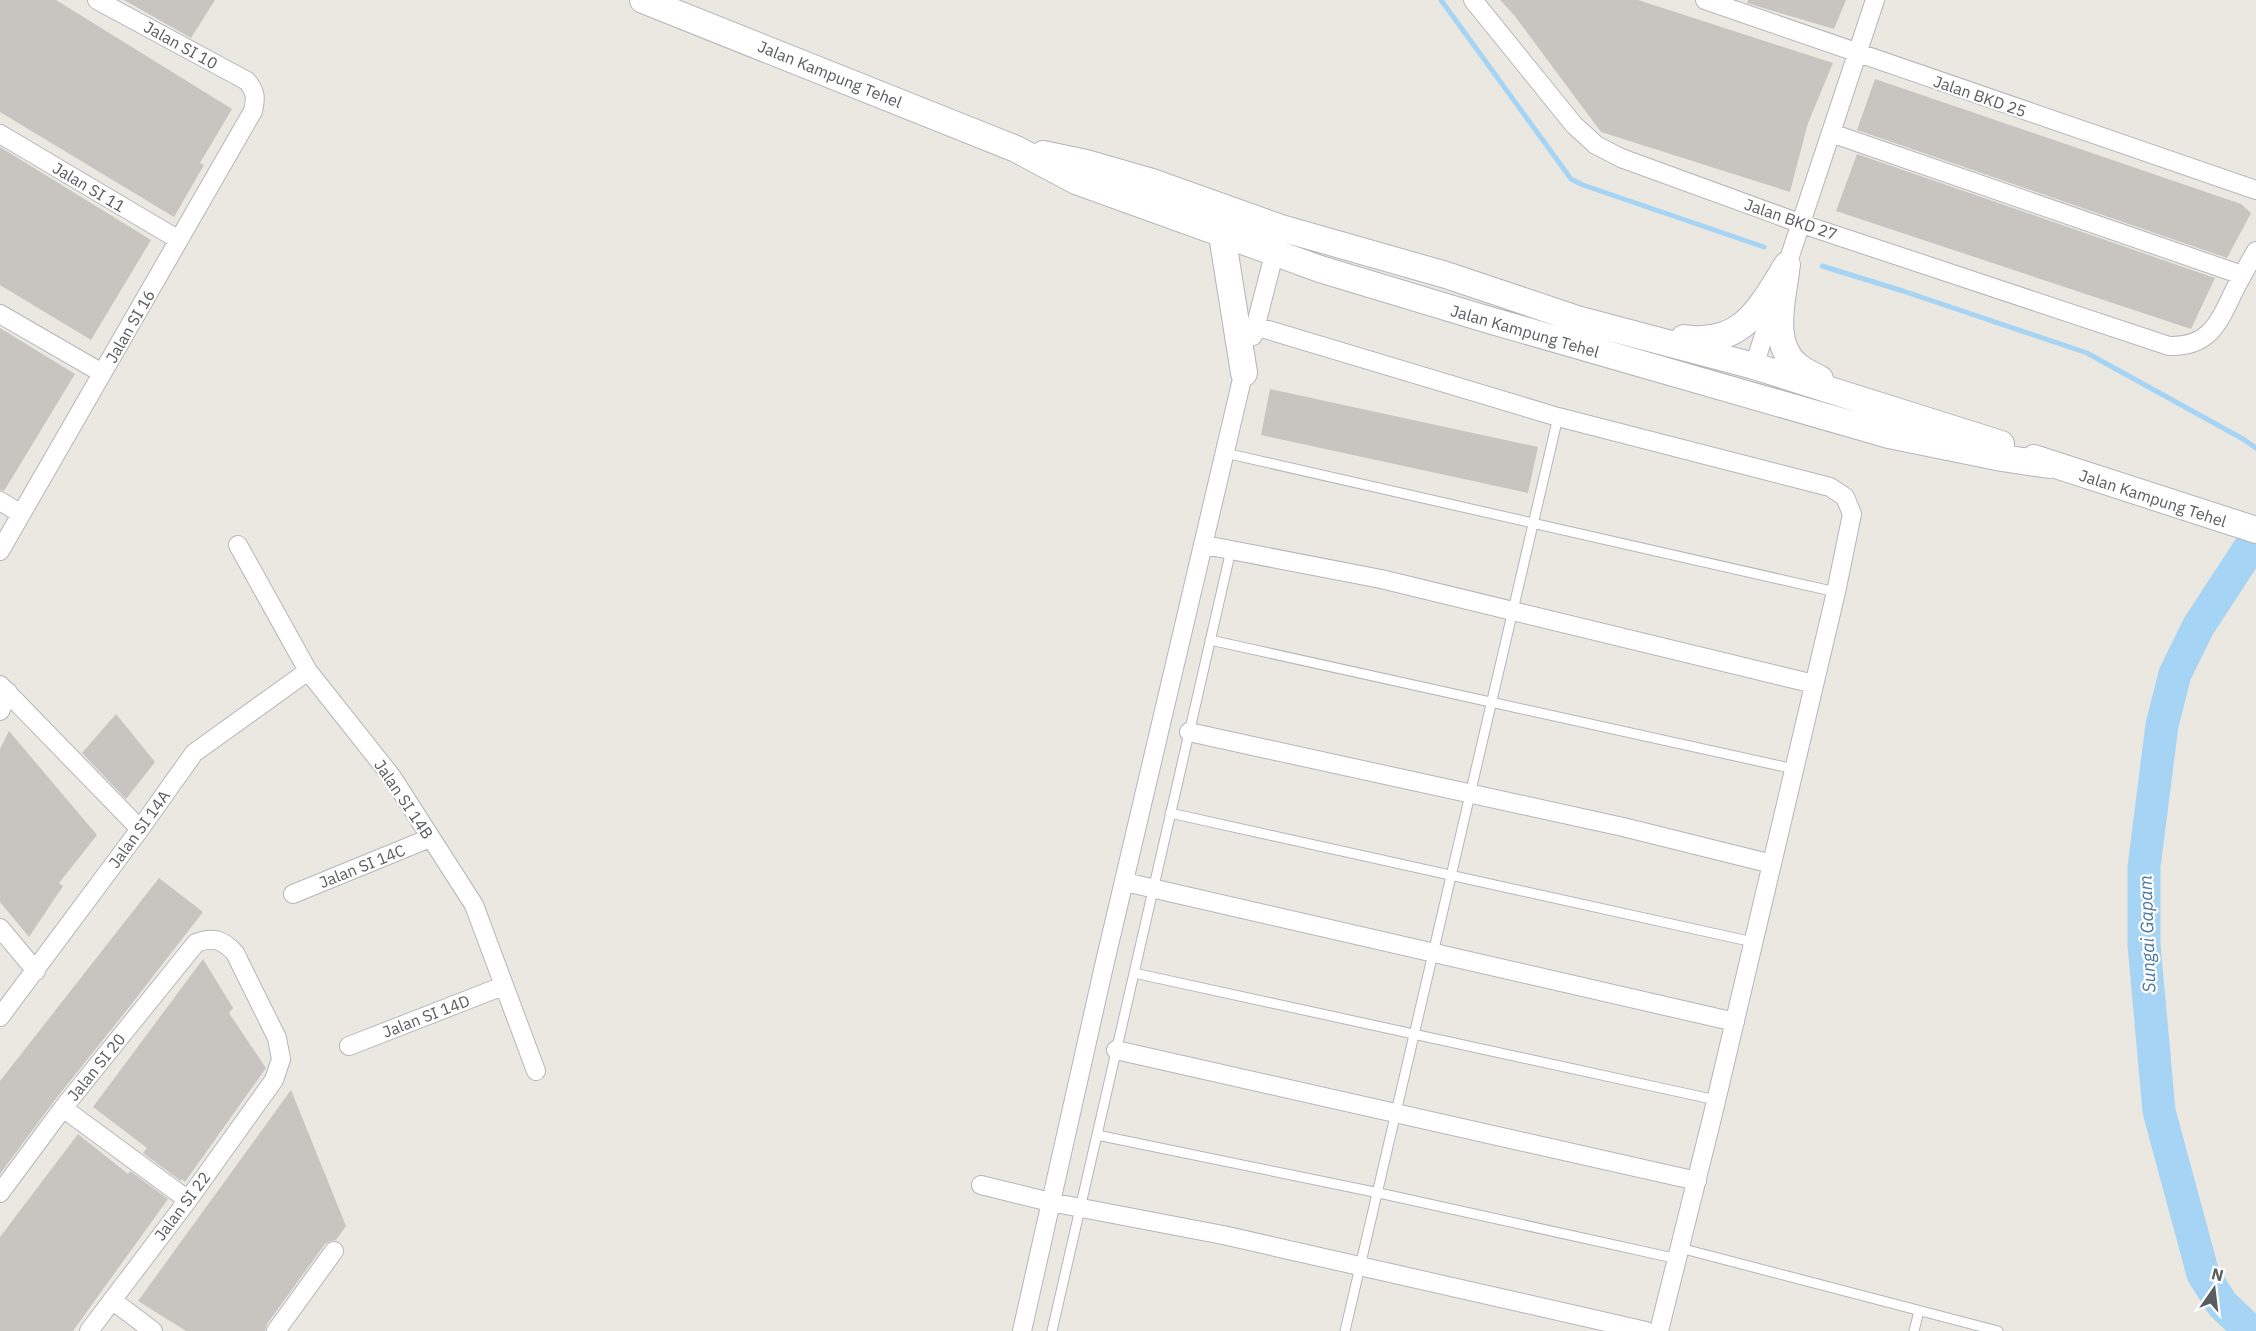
<svg xmlns="http://www.w3.org/2000/svg" width="2256" height="1331" font-family="'IBM Plex Sans',sans-serif">
<rect width="100%" height="100%" fill="#ebe8e1"/>
<g fill="none" stroke-linecap="round" stroke-linejoin="round">
<path stroke="#a6d4f5" stroke-width="5" d="M1441,0l130,179 12,6 181,62
M1822,266l81,25 184,62 156,86 13,9"/>
<path stroke="#a6d4f5" stroke-width="33" d="M2250,1331l-28,-27 -19,-30 -44,-163 -15,-166v-78l18,-142 13,-51 23,-47 58,-89"/>
</g>
<path fill="#c8c5c0" d="M0,0h56l176,109 -32,54 4,2 -30,52 -174,-105z
M124,0h91l-24,38z
M1500,0h138l195,63 -25,60 -18,69 -189,-60 -87,-117z
M1748,0h98l-12,29 -61,-18 -26,-8z
M1875,79l366,125 10,9 -24,45 -370,-128z
M0,147l151,93 -60,100 -91,-55z
M1857,154l358,124 -24,51 -355,-118z
M0,328l75,46 -71,117 -4,-1z
M1270,389l268,58 -10,46 -267,-58z
M116,714l39,48 -29,37 -44,-46z
M9,731l88,104 -38,48 4,3 -34,51 -29,-35v-153z
M159,878l44,34 -73,94 -76,95 -54,73v-93z
M203,959l30,49 -4,5 37,55 -81,114 -3,-3 -1,2 -38,-28 4,-5 -54,-41z
M291,1090l55,136 -10,14 -6,1 -5,3 -58,80 -2,7h-79l-48,-30z
M78,1134l50,40 2,-3 38,28 -95,132h-73v-94z"/>
<g fill="none" stroke-linecap="round" stroke-linejoin="round">
<defs>
<path id="service" d="M1225,453l611,139
M1210,640l584,129
M1170,813l583,129
M1134,973l582,127
M1097,1135l282,58 299,66
M1680,1248l318,83
M1052,1331l179,-781
M1345,1331l213,-914
M1914,1331l5,-20"/>
<path id="minor" d="M1473,0l101,125 22,20 25,13 181,66 367,122c39,1 49,-21 64,-53 7,-14 15,-28 23,-42
M1705,0l551,190
M1831,133l411,142
M0,134l179,106
M1784,274l91,-274
M0,314l102,59
M1255,326l303,91 272,70 15,10 7,17 -16,78 -124,526 -53,213
M1253,336l24,-93
M1754,366l21,-65
M0,501l21,13
M238,545l70,126 84,106 82,128 62,166
M1205,545l176,34 433,105
M0,551l253,-440c3,-13 3,-19 -6,-30l-150,-81
M0,685l140,144
M0,711l8,-19
M1189,732l434,95 149,37
M1125,882l610,140
M293,894l137,-56
M0,928l36,43
M0,1017l140,-188 54,-76 114,-82
M349,1046l154,-60
M1116,1050l581,131
M63,1108l125,92
M981,1185l69,17 173,33 423,96
M0,1193l63,-85 133,-165c17,-7 27,-3 39,10l42,85 4,21 -7,21 -86,120 -99,131
M112,1300l41,31
M276,1331l58,-80
M1022,1331l82,-365 142,-604"/>
<path id="secondary" d="M643,0l373,149 60,32 244,88 169,51 400,115 113,23 47,7
M1043,154l43,9 66,19 129,46 165,47 131,44 177,47 247,78
M1222,235l22,138
M1786,272c-4,29 -16,74 13,95 6,5 14,8 21,12
M1684,338c58,9 76,-30 103,-73
M2034,458l222,72"/>
</defs>
<use href="#service" stroke="#b3b6ba" stroke-width="11"/>
<use href="#minor" stroke="#b3b6ba" stroke-width="20"/>
<use href="#secondary" stroke="#b2b5ba" stroke-width="28"/>
<use href="#service" stroke="#fff" stroke-width="9"/>
<use href="#minor" stroke="#fff" stroke-width="18"/>
<use href="#secondary" stroke="#fff" stroke-width="26"/>
</g>
<g text-anchor="middle" dominant-baseline="central" stroke-width="4.5" stroke-linejoin="round" paint-order="stroke">
<g font-size="16" fill="#595c60" stroke="#fff">
<text transform="translate(181 45) rotate(29)">Jalan SI 10</text>
<text transform="translate(830 74) rotate(22)">Jalan Kampung Tehel</text>
<text transform="translate(1980 96) rotate(19)">Jalan BKD 25</text>
<text transform="translate(89 187) rotate(31)">Jalan SI 11</text>
<text transform="translate(1791 219) rotate(19)">Jalan BKD 27</text>
<text transform="translate(130 326) rotate(-60)">Jalan SI 16</text>
<text transform="translate(1525 331) rotate(16)">Jalan Kampung Tehel</text>
<text transform="translate(2153 498) rotate(18)">Jalan Kampung Tehel</text>
<text transform="translate(404 799) rotate(56)">Jalan SI 14B</text>
<text transform="translate(139 829) rotate(-54)">Jalan SI 14A</text>
<text transform="translate(362 866) rotate(-22)">Jalan SI 14C</text>
<text transform="translate(426 1016) rotate(-21)">Jalan SI 14D</text>
<text transform="translate(96 1067) rotate(-51)">Jalan SI 20</text>
<text transform="translate(182 1206) rotate(-53)">Jalan SI 22</text>
</g>
<g font-size="18" font-style="italic" fill="#4776a5" stroke="#fff">
<text transform="translate(2147 934) rotate(-92)">Sungai Gapam</text>
</g>
</g>
<g transform="translate(2214 1289) rotate(14)" stroke="#ffffff" stroke-width="4.5" paint-order="stroke">
<path d="M0-4.5L10 22L0 15L-10 22Z" fill="#595c60"/>
<text y="-9" font-size="16" font-weight="bold" text-anchor="middle" fill="#595c60">N</text>
</g>
</svg>
